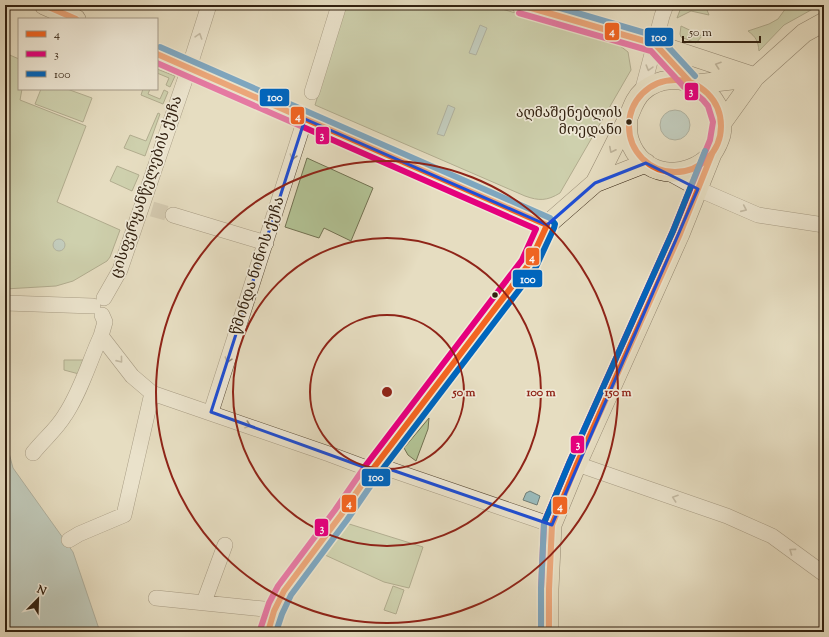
<svg xmlns="http://www.w3.org/2000/svg" width="829" height="637" font-family="'Sorts Mill Goudy','Noto Serif Georgian',serif">
<rect width="100%" height="100%" fill="#e6ddc1"/>
<filter id="stains"><feTurbulence type="fractalNoise" baseFrequency=".005" numOctaves="4"/><feColorMatrix values="0 0 0 0 .2 0 0 0 0 .09 0 0 0 0 .02 0 0 0 .5 -.17"/></filter>
<radialGradient id="worn" r=".72"><stop offset=".6" stop-color="#630" stop-opacity="0"/><stop offset="1" stop-color="#630" stop-opacity=".3"/></radialGradient>
<path fill="#b2c294" stroke="#727252" d="M346,5h142l127,37 13,10 3,18 -71,123c-13,8 -21,8 -35,3l-210,-91z
M682,5h23l4,10 -18,-4 -14,7z
M793,5h27l-36,20 -25,26c-1,-10 -3,-14 -11,-20l21,-7 9,-5 8,-11 4,1 4,-2z
M681,26l21,10 -6,7 -15,-6 -1,-3z
M5,53l14,6v30h3l-2,11 66,26 -29,76 63,28 -10,27 -3,4 -34,20 -17,5 -51,3z
M157,69l18,7 -5,11 -4,-2 3,-7 -12,-5z
M41,89h26l25,9 -9,24 -48,-18z
M143,89h7l-2,5 12,5 4,-9 4,2 -5,12 -22,-9z
M158,113l2,1 -15,42 -21,-8 6,-13 16,6z
M307,158l66,30 -22,53 -27,-13 -5,10 -34,-11z
M117,166l22,9 -7,16 -22,-10z
M64,360h20l-5,14 -15,-4z
M429,418l-1,11 -12,32 -8,-6 -4,-7z
M346,523l77,24 -14,41 -25,-6 -59,-27z
M393,586l11,4 -8,24 -12,-4z"/>
<path fill="#99baba" stroke="#707d76" d="M480,25l7,3 -11,27 -7,-2z
M448,105l7,3 -11,28 -7,-2z
M660 125a15 15 0 1 1 30 0a15 15 0 1 1-30 0Z
M53 245a6 6 0 1 1 12 0a6 6 0 1 1-12 0Z
M5,450l4,3 4,15 60,84 27,80h-95z
M530,491l10,5 -3,9 -14,-5 3,-7z"/>
<g fill="none" stroke-linecap="round" stroke-linejoin="round">
<path stroke="#c2b79e" stroke-width="15" stroke-dasharray="15 8" stroke-linecap="butt" d="M152,209l21,6"/>
<defs>
<path id="minor" d="M312,92l27,-87
M642,92l20,-76 4,-11
M669,173l29,16 60,26 66,10
M173,215l93,28
M104,298l16,-28 69,-202 20,-63
M5,303l88,3
M102,315l3,7 -4,14 31,40 20,17 177,61 43,16 17,-1 163,56
M211,412l94,-293
M33,453c11,-14 23,-23 32,-38 16,-24 24,-53 36,-79
M577,464l150,52 45,20 52,38
M69,540l10,-6 45,-19 28,-122
M156,598l118,12
M204,602l21,-57"/>
<path id="major" d="M44,5l32,14
M521,5l119,34 115,38
M157,54l390,171
M697,84l52,-6
M628,117c0,8 -1,15 1,22 12,39 57,43 83,15
M722,123l33,-46 49,-44 20,-11
M268,632c4,-15 8,-28 16,-41l57,-76 31,-45 157,-206 18,-39 48,-42 51,-20
M549,632v-43l3,-64 25,-61 103,-230 32,-80c4,-6 7,-12 9,-19 9,-44 -45,-72 -78,-44 -9,8 -11,18 -16,29 -11,21 -21,42 -32,63"/>
</defs>
<use href="#minor" stroke="#5f503c" stroke-width="16"/>
<use href="#major" stroke="#322110" stroke-width="20"/>
<use href="#minor" stroke="#efe9d7" stroke-width="15"/>
<use href="#major" stroke="#e6ddc1" stroke-width="19"/>
<defs>
<path id="bus-1" d="M44,5l32,14
M521,5l134,39 34,37
M157,54l390,171 -18,39 -157,206 -31,45 -57,76 -10,20 -6,21
M629 126a46 46 0 1 1 92 0a46 46 0 1 1-92 0Z
M549,632v-43l3,-64 25,-61 103,-230 32,-80"/>
<path id="bus-2" d="M519,13l132,38 33,36 12,7 7,6 5,6 5,16 -3,18 -37,91 -103,230 -26,62 -3,66v43
M157,63l379,166 -14,31 -156,205 -31,45 -57,76 -9,17 -9,27"/>
<path id="bus-3" d="M550,5l109,32 36,39
M160,47l390,171 5,6 -1,4 -19,41 -157,206 -31,45 -56,75 -9,19 -6,18
M541,632v-43l3,-66 26,-62 103,-230 32,-80"/>
</defs>
<use href="#bus-1" stroke="#efe9d7" stroke-width="9"/>
<use href="#bus-2" stroke="#efe9d7" stroke-width="9"/>
<use href="#bus-3" stroke="#efe9d7" stroke-width="9"/>
<use href="#bus-1" stroke="#f26522" stroke-width="6"/>
<use href="#bus-2" stroke="#e5007d" stroke-width="6"/>
<use href="#bus-3" stroke="#0065bd" stroke-width="6"/>
</g>
<defs><path id="oneway-chevron" d="M-2-3.5L2.5 0L-2 3.5" fill="none" stroke-width="1.6" stroke-linecap="round" stroke-linejoin="round"/></defs>
<g stroke="#9a8f7d">
<use href="#oneway-chevron" transform="translate(199 36) rotate(-72)"/>
<use href="#oneway-chevron" transform="translate(649 68) rotate(106)"/>
<use href="#oneway-chevron" transform="translate(293 157) rotate(107)"/>
<use href="#oneway-chevron" transform="translate(744 209) rotate(24)"/>
<use href="#oneway-chevron" transform="translate(120 360) rotate(51)"/>
<use href="#oneway-chevron" transform="translate(228 360) rotate(108)"/>
<use href="#oneway-chevron" transform="translate(248 425) rotate(19)"/>
<use href="#oneway-chevron" transform="translate(675 498) rotate(-161)"/>
<use href="#oneway-chevron" transform="translate(792 551) rotate(-144)"/>
</g>
<g stroke="#8c7f68">
<use href="#oneway-chevron" transform="translate(718 65) rotate(-161)"/>
<use href="#oneway-chevron" transform="translate(612 150) rotate(117)"/>
</g>
<path d="M0 0H829V637H0ZM305,119l242,106 48,-42 51,-20 52,26 -146,336 -163,-56 -17,1 -161,-58z" fill="#e6ddc1" fill-opacity=".55" fill-rule="evenodd"/>
<path fill="none" stroke="#1d4ed8" stroke-width="3" stroke-linejoin="round" d="M305,119l242,106 48,-42 51,-20 52,26 -146,336 -163,-56 -17,1 -161,-58z"/>
<g fill="none" stroke="#8f2418" stroke-width="2">
<circle cx="387" cy="392" r="77"/>
<circle cx="387" cy="392" r="154"/>
<circle cx="387" cy="392" r="231"/>
</g>
<g fill="#322110" stroke="#efe9d7" stroke-width="1.5">
<circle cx="629" cy="122" r="3.5"/>
<circle cx="495" cy="295" r="3.5"/>
</g>
<g text-anchor="middle" dominant-baseline="central" stroke-width="3.5" stroke-linejoin="round" paint-order="stroke">
<g font-size="14" fill="#322110" stroke="#efe9d7" text-anchor="end">
<text x="622" y="114">აღმაშენებლის<tspan x="622" dy="17">მოედანი</tspan></text>
</g>
<g font-size="15" fill="#322110" stroke="#efe9d7">
<text transform="translate(147 187) rotate(-71)">ცისფერყანწელების ქუჩა</text>
<text transform="translate(258 266) rotate(-72)">წმინდა ნინოს ქუჩა</text>
</g>
</g>
<circle cx="387" cy="392" r="6" fill="#8f2418" stroke="#efe9d7" stroke-width="2"/>
<g font-size="12" text-anchor="middle" font-weight="bold" fill="#8f2418" stroke="#efe9d7" stroke-width="3.5" stroke-linejoin="round" paint-order="stroke">
<text x="464" y="396">50 m</text>
<text x="541" y="396">100 m</text>
<text x="618" y="396">150 m</text>
</g>
<g stroke="#efe9d7" stroke-width="1.5">
<rect x="604" y="22" width="16" height="19" rx="4" fill="#f26522"/>
<rect x="644" y="27" width="30" height="20" rx="4" fill="#0065bd"/>
<rect x="684" y="82" width="15" height="19" rx="4" fill="#e5007d"/>
<rect x="259" y="88" width="31" height="19" rx="4" fill="#0065bd"/>
<rect x="290" y="106" width="15" height="19" rx="4" fill="#f26522"/>
<rect x="315" y="126" width="15" height="19" rx="4" fill="#e5007d"/>
<rect x="525" y="247" width="15" height="19" rx="4" fill="#f26522"/>
<rect x="512" y="269" width="31" height="19" rx="4" fill="#0065bd"/>
<rect x="570" y="435" width="15" height="19" rx="4" fill="#e5007d"/>
<rect x="361" y="468" width="30" height="19" rx="4" fill="#0065bd"/>
<rect x="341" y="494" width="16" height="19" rx="4" fill="#f26522"/>
<rect x="552" y="496" width="16" height="19" rx="4" fill="#f26522"/>
<rect x="314" y="518" width="15" height="19" rx="4" fill="#e5007d"/>
</g>
<g font-size="11" text-anchor="middle" font-weight="bold" fill="#fff">
<text x="612" y="35">4</text>
<text x="659" y="41">100</text>
<text x="691" y="95">3</text>
<text x="275" y="101">100</text>
<text x="298" y="120">4</text>
<text x="322" y="139">3</text>
<text x="532" y="261">4</text>
<text x="528" y="283">100</text>
<text x="578" y="448">3</text>
<text x="376" y="481">100</text>
<text x="349" y="507">4</text>
<text x="560" y="510">4</text>
<text x="322" y="532">3</text>
</g>
<rect width="829" height="637" fill="none" stroke="#e6ddc1" stroke-width="20"/>
<rect x="6" y="6" width="817" height="625" fill="none" stroke="#322110" stroke-width="2"/>
<rect x="10" y="10" width="809" height="617" fill="none" stroke="#322110"/>
<rect x="18" y="18" width="140" height="72" fill="#efe9d7" stroke="#a39987"/>
<rect x="26" y="31" width="20" height="6" fill="#f26522" stroke="#a39987"/>
<text x="54" y="38" font-size="12" fill="#322110">4</text>
<rect x="26" y="51" width="20" height="6" fill="#e5007d" stroke="#a39987"/>
<text x="54" y="58" font-size="12" fill="#322110">3</text>
<rect x="26" y="71" width="20" height="6" fill="#0065bd" stroke="#a39987"/>
<text x="54" y="78" font-size="12" fill="#322110">100</text>
<g transform="translate(38 599) rotate(23)" stroke="#efe9d7" stroke-width="3" paint-order="stroke">
<path d="M0-3L7 15L0 10L-7 15Z" fill="#322110"/>
<text y="-6" font-size="11" font-weight="bold" text-anchor="middle" fill="#322110">N</text>
</g>
<path d="M683 36v6h77v-6" fill="none" stroke="#322110" stroke-width="2"/>
<text x="689" y="36" font-size="12" fill="#322110" stroke="#efe9d7" stroke-width="3" paint-order="stroke">50 m</text>
<rect width="100%" height="100%" filter="url(#stains)"/>
<rect width="100%" height="100%" fill="url(#worn)"/>
</svg>
